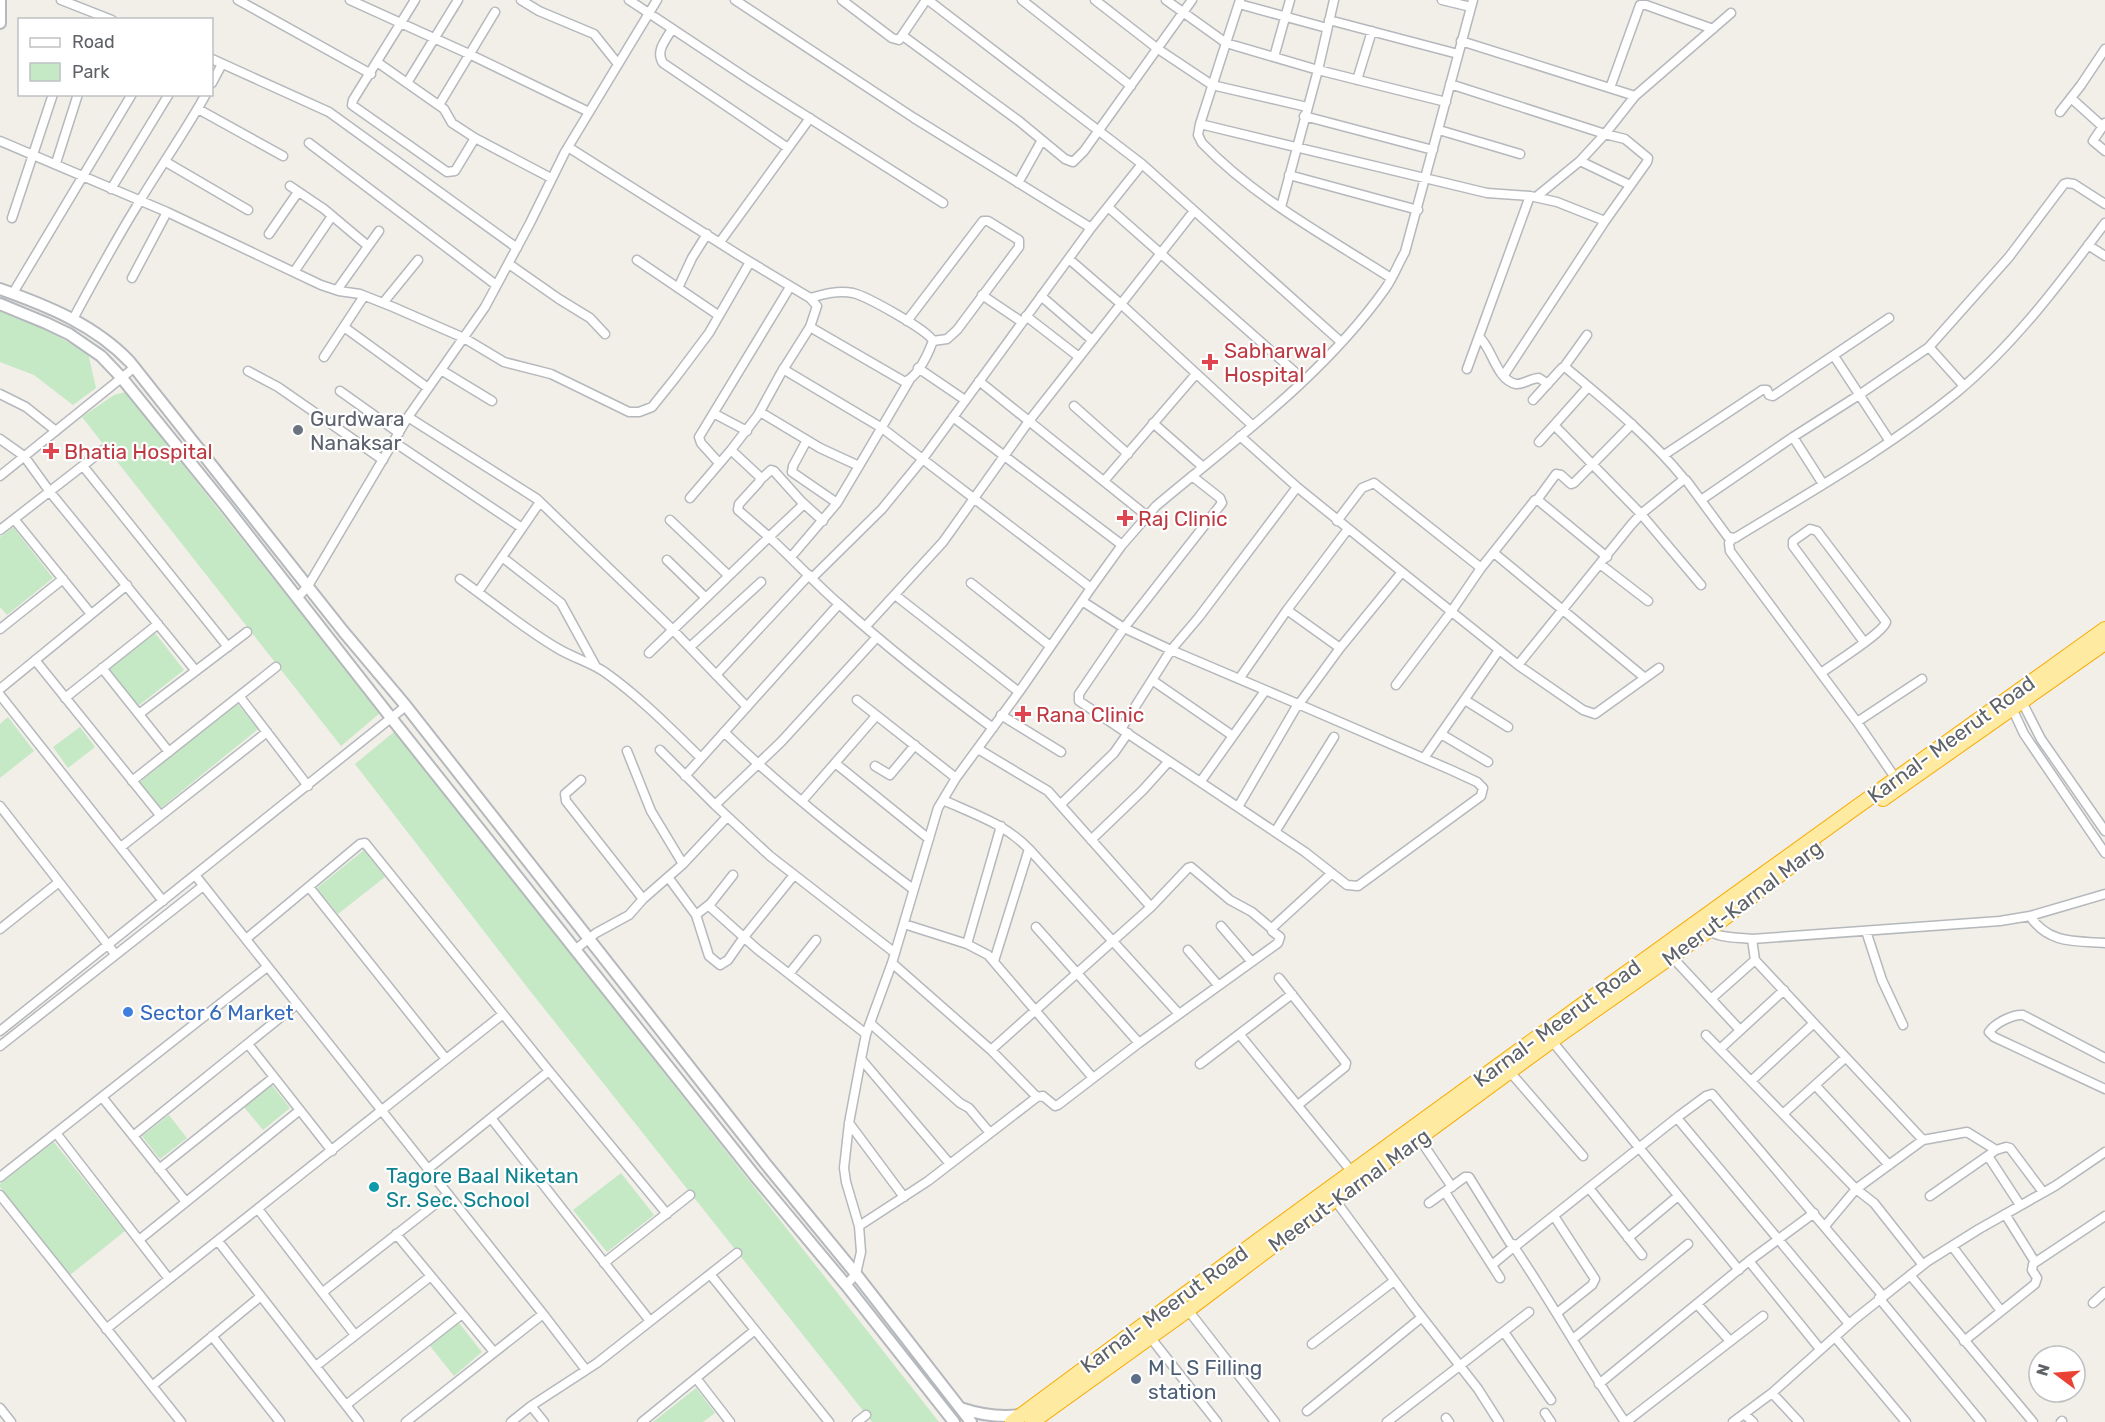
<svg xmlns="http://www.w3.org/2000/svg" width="2105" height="1422" font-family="Rubik,sans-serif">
<rect width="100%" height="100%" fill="#f1efe8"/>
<path fill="#c5e8c5" d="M0,311l44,18 44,24 8,35 -23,17 -39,-30 -34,-13z
M125,392l255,321 -39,33 -259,-329 32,-22z
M13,527l40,51 -46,37 -7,-8v-70z
M155,633l29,37 -46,36 -29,-37z
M237,703l21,26 -97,79 -21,-26z
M8,717l26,34 -34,27v-54z
M80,727l15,20 -27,21 -15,-21z
M395,731l544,691h-67l-345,-435 -172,-223z
M364,850l21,27 -47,37 -21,-26z
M271,1084l19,24 -27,22 -19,-23z
M169,1115l18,23 -27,21 -18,-23z
M53,1141l72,90 -55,44 -70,-88v-3z
M621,1173l33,42 -47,37 -34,-42z
M459,1323l23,29 -28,24 -24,-30z
M696,1388l19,25 -12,9h-50z"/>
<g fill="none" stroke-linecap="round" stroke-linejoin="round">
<defs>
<path id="minor" d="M61,0l51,20
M238,0l133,74
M350,0l119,54 120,58
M415,0l-62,100 -1,5 95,67 8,-1 20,-33
M521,0l18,11 55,23 24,30
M629,0l119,79 195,124
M735,0l179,118 177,110 -169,232 -40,49 -70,69
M842,0l50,38 7,2 27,-40
M928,0l214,164 -51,64
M1022,0l109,86
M1095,0l63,49 54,36 95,22
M1166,0l60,43 -26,81 -2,11 4,8c54,56 125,94 189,135
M1240,0l-14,43 92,27 128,32
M1442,0l29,7
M1239,4l88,24
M1329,20l129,34
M672,29c-6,11 -17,22 -9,34l125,85
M903,36l116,85 46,38 8,3 11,-11 108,-151
M1461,41l174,55
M1274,57l16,-57
M212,59l117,53 188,136
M377,62l67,47 8,14 23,15 76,40
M1357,80l15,-49
M212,83l10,-19
M407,83l51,-83
M1450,84l155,50 20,5 23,19 -1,4 -42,59 -101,154
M1610,88l30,-83h6l67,24
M2071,98l31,28
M439,105l56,-93
M198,109l85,47
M2060,112l21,-27 24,-36
M1304,116l129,34
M2105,123l-12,18 12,10
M1200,124l287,69 43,3 27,6 48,19
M1439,130l81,24
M0,141l167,71 154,73 18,6 21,3 33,13 71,31 40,24 47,12 78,38h10l13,-5 24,-30 33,-44 41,-71
M309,143l187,142
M568,147l169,107 73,44 7,8 -7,21 -29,46 -23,42 -27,35 -41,48
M1580,161l50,24
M166,162l82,48
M56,163l22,-69
M1142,164l199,178
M1289,175l129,35
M1018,183l24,-43
M290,186l34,23 44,37
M111,189l58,-95
M1536,197l44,-36 25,-27 30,-38 96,-83
M1108,207l196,173
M1281,207l37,-137 16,-70
M1194,211l-73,93 131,121
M12,218l41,-124
M269,234l29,-42
M720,242l90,-124
M2088,245l17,11
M637,260l81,55
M509,264l50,35 31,19 15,16
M294,272l38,-56
M132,278l35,-66
M678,288l14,-30 15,-24
M337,290l42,-59
M13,293l119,-199
M982,295l40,27
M1041,296l51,44
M383,303l35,-43
M1026,316l53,41
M73,319c21,-39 42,-78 65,-115 22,-37 47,-72 68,-110
M907,321l76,-100h5l31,19v7l-62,83 -10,9 -14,2
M344,327l84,61
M810,327l95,55c13,-6 23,-28 28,-41 -5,-11 -67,-45 -80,-48 -15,-3 -29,1 -43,5
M1479,337c13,10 17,43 37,47 7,1 15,-6 23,-6l9,6
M1929,347l35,39
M1834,356l55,84
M324,357l40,-61
M1564,367l23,-32
M918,368l47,32
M783,369l99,59 209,160
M1467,369l63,-173
M441,370l51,31
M248,371l30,16 105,73
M979,381l168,135
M340,391l59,42
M0,394l26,13 30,24
M1533,400l29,-32 3,-1c43,36 85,70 120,113
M1074,406l54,48
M760,412l60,36 39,18 50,-85
M715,414l32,17
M408,417l129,82 135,130 75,78
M953,417l169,128
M1153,423l50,44
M1554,425l87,89 60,71
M1240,436l57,51 105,85 -62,76
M1793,437l30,47
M0,439l24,17 26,36 146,179
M807,440l-14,26 -1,6 45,31
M394,442l128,86
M1539,442l49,-55
M1664,455l98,-65h5l2,5 4,1 116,-78
M719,463l-18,-20 -2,-6 91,-150
M83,466l145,181
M0,476l135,-109
M760,480l11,-10 3,1 27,30 22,20
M1104,481l92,-107
M1297,487l-98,130 -28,33 127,54
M1537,500l19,-26 5,1 10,9 3,-1 58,-59
M1701,500l92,-63 66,-42 70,-48 80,-90 55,-73 3,-1 7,1 31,20
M804,504l-35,33c24,22 46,46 70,67 49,44 101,85 154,124
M14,519l77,95
M670,520l58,55
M1337,521l25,-33 12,-5 107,85
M0,530l103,-80
M1732,539l-3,4 1,8 127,171 39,57
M1494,553l151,125
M502,557l59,46 34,62
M791,557l46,-54 22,-37
M667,560l38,37
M1600,564l48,37
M1402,572l116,93 113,-140 10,-11 42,-34h3l42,57 7,1c75,-46 153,-90 221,-145 58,-48 104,-110 149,-170
M460,579c32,23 63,49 97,69 16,10 34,14 49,25 35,25 65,56 95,85
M971,583l79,63
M478,592l62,-90
M895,595l124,97
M298,597l10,-11 100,-169 77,-110 45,-84 35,-71 92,-152
M1082,601l42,27 98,-125 -2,-5 -28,-22
M1287,610l61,-81
M866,626l77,-84 86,-121 92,-117 -52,-45
M0,629l63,-50
M690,647l71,-65
M649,653l120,-116 -31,-27 1,-6 20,-22 1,-5 -29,-27
M35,660l125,155
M1518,665l65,45 12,4 64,-46
M102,668l67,84
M1821,673c12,-9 62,-40 65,-51l-69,-91 -7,-2 -17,12v5l71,96
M716,675l93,-100
M1239,679l48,-69 53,38 -41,56
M1152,680l81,56
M1396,685l55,-73 30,-44 54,-68 4,1 68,56
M0,689l127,-104
M0,695l163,206
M240,697l68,89
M65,698l93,-74
M2020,698l21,41 64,92
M857,700l99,78
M1465,700l43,27
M2010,704l14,30 81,119
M139,714l108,-82
M1001,715l60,37
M1857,722l65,-43
M1121,729l50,-79 -47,-22 -45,66v7l226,151 42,33 11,1 123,-90 2,-8 -6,-6 -26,-12 -153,-66 -60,103
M724,732c59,57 124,108 189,157
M1441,734l47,28
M978,749l70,42 103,116 -160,143
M660,750l55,55 55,51 125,97
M627,751l24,60 32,53
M1424,758l75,-108
M835,763l94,76
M875,766l15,9 25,-30
M685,776l154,-172
M581,780l-16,14 1,7 77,98
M132,781l144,-114
M1201,781l64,-90
M943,800c31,14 62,24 86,49l-35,112
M802,801l74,-85
M1061,804l53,-51 14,-20
M715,805l66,-63 96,-105
M0,806l115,148
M1275,832l59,-95
M1091,840l52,-50 26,-29
M121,847l146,-115
M1029,849l150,165
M195,875l348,439 43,56
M668,877l28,38 13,41 11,9 8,-5 16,-23 50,-62
M309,887l137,172
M709,906l48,43 109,85
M1151,907l37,-39 3,-1 39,33 22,12 20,17
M696,915l15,-12 22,-28
M2030,916c18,28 45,25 75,27
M904,924l63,20 21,11 105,123
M1221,926l30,35
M1036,927l103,116
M0,929l59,-47
M1707,929c11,10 31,8 45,10l248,-18 30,-5 75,-22
M1866,931l16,49 21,45
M246,939l114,-95 5,-1 184,228 118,143
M1752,939l3,21 168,180
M967,944l34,-118
M576,949l20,-16 33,-18 14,-16 40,-35 44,-47
M1188,950l30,35
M1672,957l68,73
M892,963l99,87 46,47
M789,974l27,-34
M1279,978l67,85 -1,4 -47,38
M1711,999l44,-39
M870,1023l90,80 9,5 21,25
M0,1031l406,-325
M1240,1035l112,137
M1706,1035l150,154 18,14 49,62
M1552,1041l187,229
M248,1044l84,107
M0,1046l203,-160
M1720,1049l64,-59
M2105,1058l-82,-43c-10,-1 -28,8 -34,17l5,5 111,52
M861,1059l89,105
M1200,1064l92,-70
M1510,1072l73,84
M1751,1081l63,-58
M1815,1085l74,80
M102,1097l84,105
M1784,1113l61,-55
M491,1118l159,203
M1677,1118l172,206
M849,1123l55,74
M56,1133l113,146
M133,1136l164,-132
M1419,1138l33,49
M1988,1156l32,49
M159,1169l115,-92
M428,1169l121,-98
M0,1177l267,-210
M1589,1188l53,67
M1445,1192l55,86
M0,1195l181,227
M1930,1196l66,-46
M1335,1200l79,107 64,82 21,33
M1429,1203l36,-26h4l41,66 7,2 162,-129 27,-20 6,-2 171,202
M258,1209l97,126
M2005,1214l30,48
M1554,1216l41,63 -3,6 -35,28
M859,1226l69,-45 109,-84 6,-1 12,10 3,-1 81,-62 139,-100 2,-6 -8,-6v-3l60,-55
M1825,1226l31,-37 67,-49 44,-8 29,18 10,-3 4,1 33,44
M396,1234l98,118
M1628,1238l50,-42
M139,1240l161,-130
M218,1241l141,181
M1952,1246l49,65
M1514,1247c39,57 72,118 111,175
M1749,1261l71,88
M604,1263l86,-68
M1492,1265l24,-20
M710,1274l119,148
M1910,1275l123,147
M846,1285l10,-11 5,-22 -2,-26 -13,-44 -2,-14 5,-45 12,-64 5,-25 26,-71 46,-155 18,-30 63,-86 72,-104 31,-43 34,-39c80,-67 168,-131 229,-217 8,-11 13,-25 20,-37l68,-252
M323,1292l125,-98
M1879,1298l102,124
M2093,1303l12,-11
M1697,1304l33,37
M1188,1310l87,112
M106,1329l397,-315
M1504,1332l47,68
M212,1336l68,86
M1150,1337l67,85
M1835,1337l71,85
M1573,1339l115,-95
M1964,1341l71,-57 2,-6 -5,-8 1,-6 72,-48
M1312,1344l82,-63
M316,1366l115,-90
M696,1378l34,44
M1599,1384l150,-123 65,-48
M152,1386l109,-90
M1772,1393l27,29
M346,1405l116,-91
M531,1406l13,16
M0,1408l11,14
M1307,1411l115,-94
M1545,1413l6,9
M1744,1414l9,8
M1446,1418l3,4
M406,1422l137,-108
M511,1422l20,-16 66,-43 140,-110
M642,1422l113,-92
M857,1422l9,-7
M1387,1422l142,-110
M1626,1422l137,-106
M1733,1422l39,-29 83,-74 73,-58 51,-32 76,-43 50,-34
M2061,1422l1,-1"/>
<path id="tertiary" d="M0,1v22
M0,289c48,17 95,36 130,73l213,269 63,75 359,457 91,111 115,148
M0,304l46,19 23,11 32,22 20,21 106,131 165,211 363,457 91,109 108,137
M960,1408c21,7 39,10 61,7"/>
<path id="trunk" d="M1883,799l222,-156
M1012,1422c362,-269 727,-531 1093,-793
M1032,1422l156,-112 118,-89 255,-187 147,-103 106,-83"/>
</defs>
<use href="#minor" stroke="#b5b8bc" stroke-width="11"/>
<use href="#tertiary" stroke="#b5b8bc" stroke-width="14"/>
<use href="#trunk" stroke="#f9ab00" stroke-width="16"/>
<use href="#minor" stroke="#fff" stroke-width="8"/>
<use href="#tertiary" stroke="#fff" stroke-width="10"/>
<use href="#trunk" stroke="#feeaa1" stroke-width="14"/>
</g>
<g fill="#e0444e" stroke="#fff" stroke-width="2">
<path d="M1207 353h6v6h6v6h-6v6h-6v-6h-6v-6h6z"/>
<path d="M48 442h6v6h6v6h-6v6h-6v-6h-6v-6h6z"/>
<path d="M1122 509h6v6h6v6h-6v6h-6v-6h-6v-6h6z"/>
<path d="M1020 705h6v6h6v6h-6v6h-6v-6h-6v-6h6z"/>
</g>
<circle fill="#6b7280" stroke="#fff" stroke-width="2" cx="298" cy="430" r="6"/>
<circle fill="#3f7fe0" stroke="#fff" stroke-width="2" cx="128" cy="1012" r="6"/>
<circle fill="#0f9aa8" stroke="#fff" stroke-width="2" cx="374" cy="1187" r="6"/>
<circle fill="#5c6f8a" stroke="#fff" stroke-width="2" cx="1136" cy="1379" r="6"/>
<g text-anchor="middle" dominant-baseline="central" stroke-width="4.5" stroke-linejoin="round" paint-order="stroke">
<g font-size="21" fill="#be3a42" stroke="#fff" text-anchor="start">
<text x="1224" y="350">Sabharwal<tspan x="1224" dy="24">Hospital</tspan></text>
<text x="64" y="451">Bhatia Hospital</text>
<text x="1138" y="518">Raj Clinic</text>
<text x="1036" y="714">Rana Clinic</text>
</g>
<g font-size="21" fill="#5b616d" stroke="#fff" text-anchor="start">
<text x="310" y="418">Gurdwara<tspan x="310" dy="24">Nanaksar</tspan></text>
</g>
<g font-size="21" fill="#5f6368" stroke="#fff">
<text transform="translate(1951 739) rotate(-36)">Karnal- Meerut Road</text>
<text transform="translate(1742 903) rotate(-37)">Meerut-Karnal Marg</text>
<text transform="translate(1557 1023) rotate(-36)">Karnal- Meerut Road</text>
<text transform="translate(1349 1190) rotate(-36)">Meerut-Karnal Marg</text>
<text transform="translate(1164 1309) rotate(-36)">Karnal- Meerut Road</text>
</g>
<g font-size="21" fill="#366cbe" stroke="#fff" text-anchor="start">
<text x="140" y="1012">Sector 6 Market</text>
</g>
<g font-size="21" fill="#0d838f" stroke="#fff" text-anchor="start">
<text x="386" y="1175">Tagore Baal Niketan<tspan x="386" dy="24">Sr. Sec. School</tspan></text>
</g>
<g font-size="21" fill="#4e5e75" stroke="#fff" text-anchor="start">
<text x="1148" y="1367">M L S Filling<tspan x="1148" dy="24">station</tspan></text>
</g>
</g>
<rect x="18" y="18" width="195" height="78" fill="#ffffff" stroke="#bfc1c3" stroke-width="1.5"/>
<rect x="30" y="38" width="30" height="9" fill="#ffffff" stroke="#bfc1c3" stroke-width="1.5"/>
<text x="72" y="48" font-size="18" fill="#5f6368">Road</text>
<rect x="30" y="63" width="30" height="18" fill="#c5e8c5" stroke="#bfc1c3" stroke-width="1.5"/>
<text x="72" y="78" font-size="18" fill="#5f6368">Park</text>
<g transform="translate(2057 1374) rotate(286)"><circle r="28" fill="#ffffff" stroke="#bfc1c3" stroke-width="1.5"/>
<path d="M0-4.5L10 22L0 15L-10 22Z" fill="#ea4335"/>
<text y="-9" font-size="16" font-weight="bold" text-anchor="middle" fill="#5f6368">N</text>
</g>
</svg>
